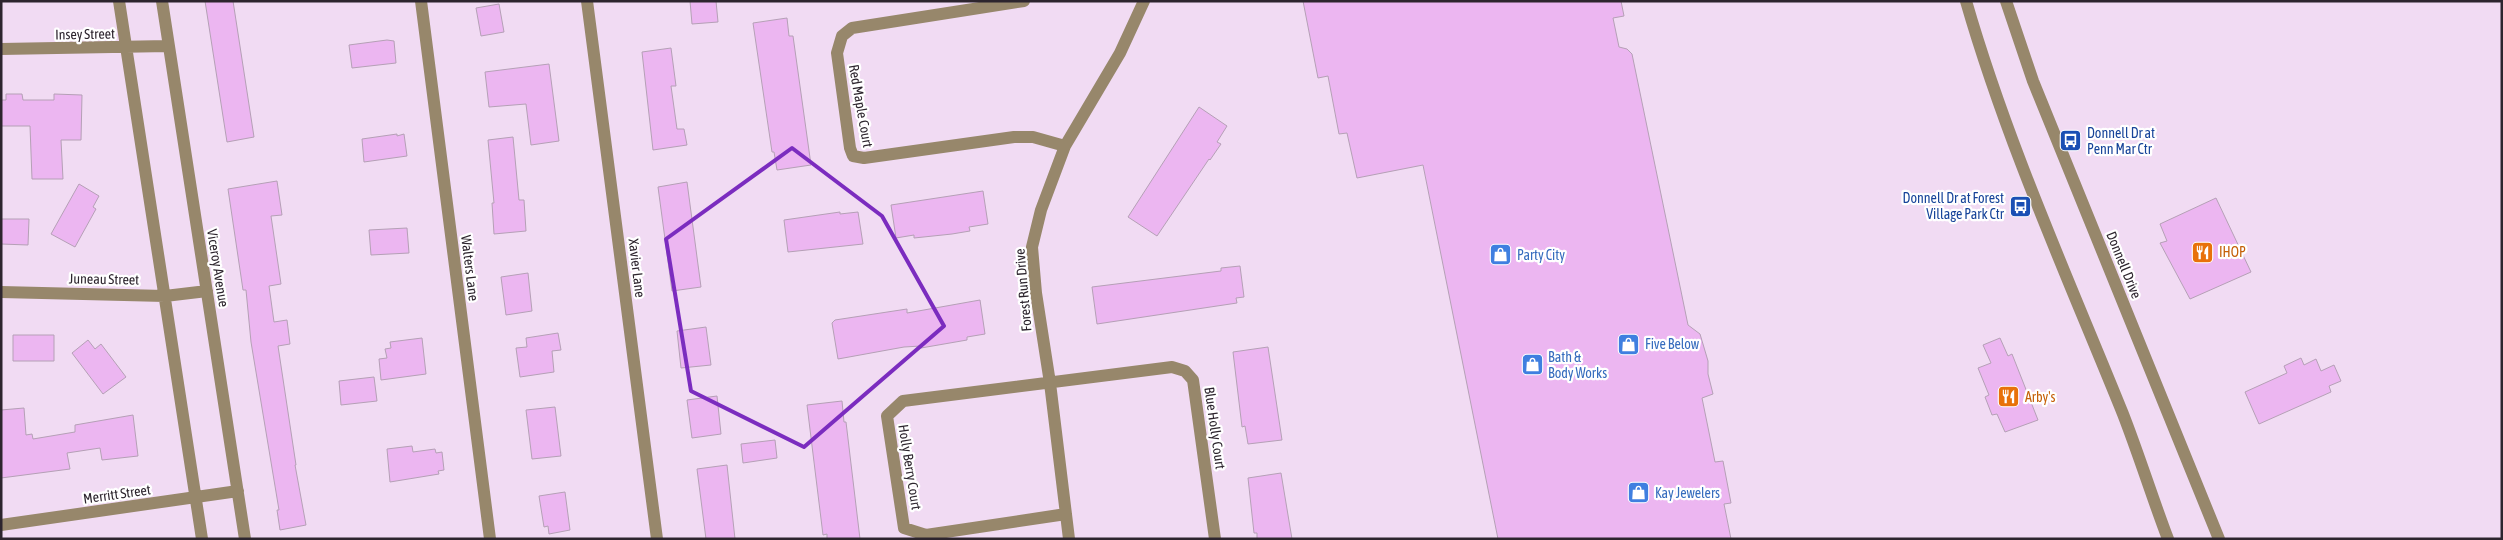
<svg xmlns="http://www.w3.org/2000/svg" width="2503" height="540" font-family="'Asap Condensed',sans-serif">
<rect width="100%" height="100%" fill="#f1dbf3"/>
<path fill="#ecb6f1" stroke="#b5a0b6" d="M205,1h28l21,136 -27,5z
M690,1h26l2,21 -26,2z
M1303,1h318l3,15 -11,2 6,29 8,2 5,5 56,271 12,9 8,27v13l5,20 -11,4 13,64 8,-1 8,42 -7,1 7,35h-233l-75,-374 -66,13 -10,-45 -8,1 -11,-58 -10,2z
M499,4l5,28 -23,4 -5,-28z
M787,18l2,18h4l18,129 -34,5 -3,-18h-2l-19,-129z
M387,40l7,1 2,22 -44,5 -3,-23z
M671,48l5,38h-5l6,43h7l3,16 -34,5 -11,-98z
M549,64l10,77 -28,4 -5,-41 -37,3 -4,-35z
M6,94h16l1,6h31v-6l28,1 -1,45h-20l2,39h-31l-2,-53h-29v-26h5z
M1199,107l28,19 -10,16 4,2 -11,16 -1,-1 -52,77 -29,-19z
M397,134v2l7,-2 3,22 -43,6 -2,-23z
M513,137l6,63h5l2,31 -32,3 -2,-31h2l-6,-63z
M277,181l5,34 -11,1 10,68 -12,2 5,36 13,-2 3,24 -12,2 18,119h-1l11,60 -26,5 -3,-20h2l-28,-168 -5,-52h-3l-15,-101z
M687,182l14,105 -29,4 -14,-104z
M79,184l20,12 -6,11 3,2 -21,38 -24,-13z
M983,191l5,33 -19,3 1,4 -18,3 -38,4v-3l-18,3 -5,-33z
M2216,198l35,74 -61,27 -30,-56 7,-2 -7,-17z
M840,212v2l18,-2 5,32 -75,8 -4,-32z
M1,219h28l-1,26 -27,-1z
M407,228l2,25 -38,2 -2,-25z
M1240,266l4,31 -8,1 1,5 -140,21 -5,-37 129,-16v-3z
M528,273l4,38 -26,4 -5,-38z
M980,300l5,34 -18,3v3l-46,8v-2l-17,1 -66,12 -6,-36 3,-3 72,-11v4z
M706,327l5,38 -30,3 -4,-37z
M558,333l3,17 -9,1 2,21 -34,5 -4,-29 11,-1 -1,-9z
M13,335h41v26h-41z
M422,338l4,36 -45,6 -2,-21 8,-1 -2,-9 6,-1 -1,-6z
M2000,338l8,18 4,-2 26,66 -33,12 -8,-18 -5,1 -7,-18 4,-2 -11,-27 13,-5 -8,-18z
M88,340l7,9 6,-5 25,33 -23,17 -31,-41z
M1268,347l14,93 -34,4 -3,-18 -3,1 -9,-75z
M2301,358l3,7 12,-6 5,12 13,-6 7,16 -12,5 2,6 -72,32 -14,-32 42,-19 -3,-7z
M374,377l3,24 -36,4 -2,-24z
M717,396l4,38 -29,4 -5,-38z
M842,401l2,21h2l14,117h-33v-5l-4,1 -16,-130z
M555,407l6,49 -29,3 -6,-49z
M24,408l2,27 6,-1 1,5 42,-7v-7l58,-10 5,41 -36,4 -2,-12 -33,5 3,16 -69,9v-68z
M775,440l2,18 -34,5 -2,-19z
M412,446l1,6 22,-3 1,4 6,-1 2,18 -6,1 1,3 -49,8 -3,-33z
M727,465l8,74h-29l-9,-70z
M1281,473l11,66h-35v-6h-3l-6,-55z
M565,492l5,38 -21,4 -1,-8 -4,1 -5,-31z"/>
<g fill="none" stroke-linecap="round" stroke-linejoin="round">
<path stroke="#97876b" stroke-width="12" d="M119,1l83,538
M162,1l83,538
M421,1l69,538
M587,1l70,538
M1024,1l-172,27 -10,8 -5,17 13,95 3,8 11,2 150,-21h19l32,9
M1966,1c41,142 102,277 157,413 16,41 29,83 45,125
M2006,1l27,80 186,458
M1,49l167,-3
M1,292l164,4 42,-5
M1066,514l-140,21 -22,-7 -17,-112 16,-15 269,-34 13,4 8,9 22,159
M1,525l237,-34
M1069,539l-19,-156 -14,-90 -4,-46 9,-37 24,-64 55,-93 24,-52"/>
</g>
<path fill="none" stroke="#7b2cbf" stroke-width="4" stroke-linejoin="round" d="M792,148l90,68 62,110 -140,121 -113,-56 -25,-152z"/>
<defs>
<symbol id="bus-square" viewBox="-11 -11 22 22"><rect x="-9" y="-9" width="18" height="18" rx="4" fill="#1a4fb4" stroke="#fff"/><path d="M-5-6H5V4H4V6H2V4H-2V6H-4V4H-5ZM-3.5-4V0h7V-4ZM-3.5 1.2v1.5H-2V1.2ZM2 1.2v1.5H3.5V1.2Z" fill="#fff"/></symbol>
<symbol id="restaurant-square" viewBox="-11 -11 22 22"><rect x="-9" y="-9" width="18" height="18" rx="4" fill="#e8710a" stroke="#fff"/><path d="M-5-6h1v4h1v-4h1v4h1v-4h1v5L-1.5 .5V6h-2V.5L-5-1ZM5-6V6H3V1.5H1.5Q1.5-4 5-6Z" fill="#fff"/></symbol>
<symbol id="shop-square" viewBox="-11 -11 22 22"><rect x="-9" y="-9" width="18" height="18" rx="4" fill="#3f7fe0" stroke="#fff"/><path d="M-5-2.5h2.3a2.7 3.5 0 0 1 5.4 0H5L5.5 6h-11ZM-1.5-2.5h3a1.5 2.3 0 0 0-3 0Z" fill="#fff"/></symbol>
</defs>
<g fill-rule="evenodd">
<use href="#bus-square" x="2058" y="128" width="25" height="25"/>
<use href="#bus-square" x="2008" y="194" width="25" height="25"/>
<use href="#restaurant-square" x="2190" y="240" width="25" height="25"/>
<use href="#shop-square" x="1488" y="242" width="25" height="25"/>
<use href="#shop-square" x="1616" y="332" width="25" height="25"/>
<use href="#shop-square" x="1520" y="352" width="25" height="25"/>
<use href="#restaurant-square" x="1996" y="384" width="25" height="25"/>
<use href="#shop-square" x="1626" y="480" width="25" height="25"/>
</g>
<g text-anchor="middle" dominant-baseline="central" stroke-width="4.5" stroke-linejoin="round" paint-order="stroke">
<g font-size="14" fill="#2d252e" stroke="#fff">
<text transform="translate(85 34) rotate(-1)">Insey Street</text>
<text transform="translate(861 106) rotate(80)">Red Maple Court</text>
<text transform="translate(2124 265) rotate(68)">Donnell Drive</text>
<text transform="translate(218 268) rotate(81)">Viceroy Avenue</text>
<text transform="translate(470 268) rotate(83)">Walters Lane</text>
<text transform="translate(637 268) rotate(83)">Xavier Lane</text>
<text transform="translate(104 279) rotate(1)">Juneau Street</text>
<text transform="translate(1023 290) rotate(-95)">Forest Run Drive</text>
<text transform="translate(1215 428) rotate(82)">Blue Holly Court</text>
<text transform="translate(910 467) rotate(81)">Holly Berry Court</text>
<text transform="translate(117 494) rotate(-8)">Merritt Street</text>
</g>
<g font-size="14" fill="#164399" stroke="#fff" text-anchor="start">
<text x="2087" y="133">Donnell Dr at<tspan x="2087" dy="16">Penn Mar Ctr</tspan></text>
<text x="2004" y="198" text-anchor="end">Donnell Dr at Forest<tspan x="2004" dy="16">Village Park Ctr</tspan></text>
</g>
<g font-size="14" fill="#c56008" stroke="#fff" text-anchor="start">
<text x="2219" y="252">IHOP</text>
<text x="2025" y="397">Arby's</text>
</g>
<g font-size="14" fill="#366cbe" stroke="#fff" text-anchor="start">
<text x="1517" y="255">Party City</text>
<text x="1645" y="344">Five Below</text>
<text x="1548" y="357">Bath &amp;<tspan x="1548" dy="16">Body Works</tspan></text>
<text x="1655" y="493">Kay Jewelers</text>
</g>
</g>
<rect width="2503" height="540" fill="none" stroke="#2d252e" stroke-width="5"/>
</svg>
